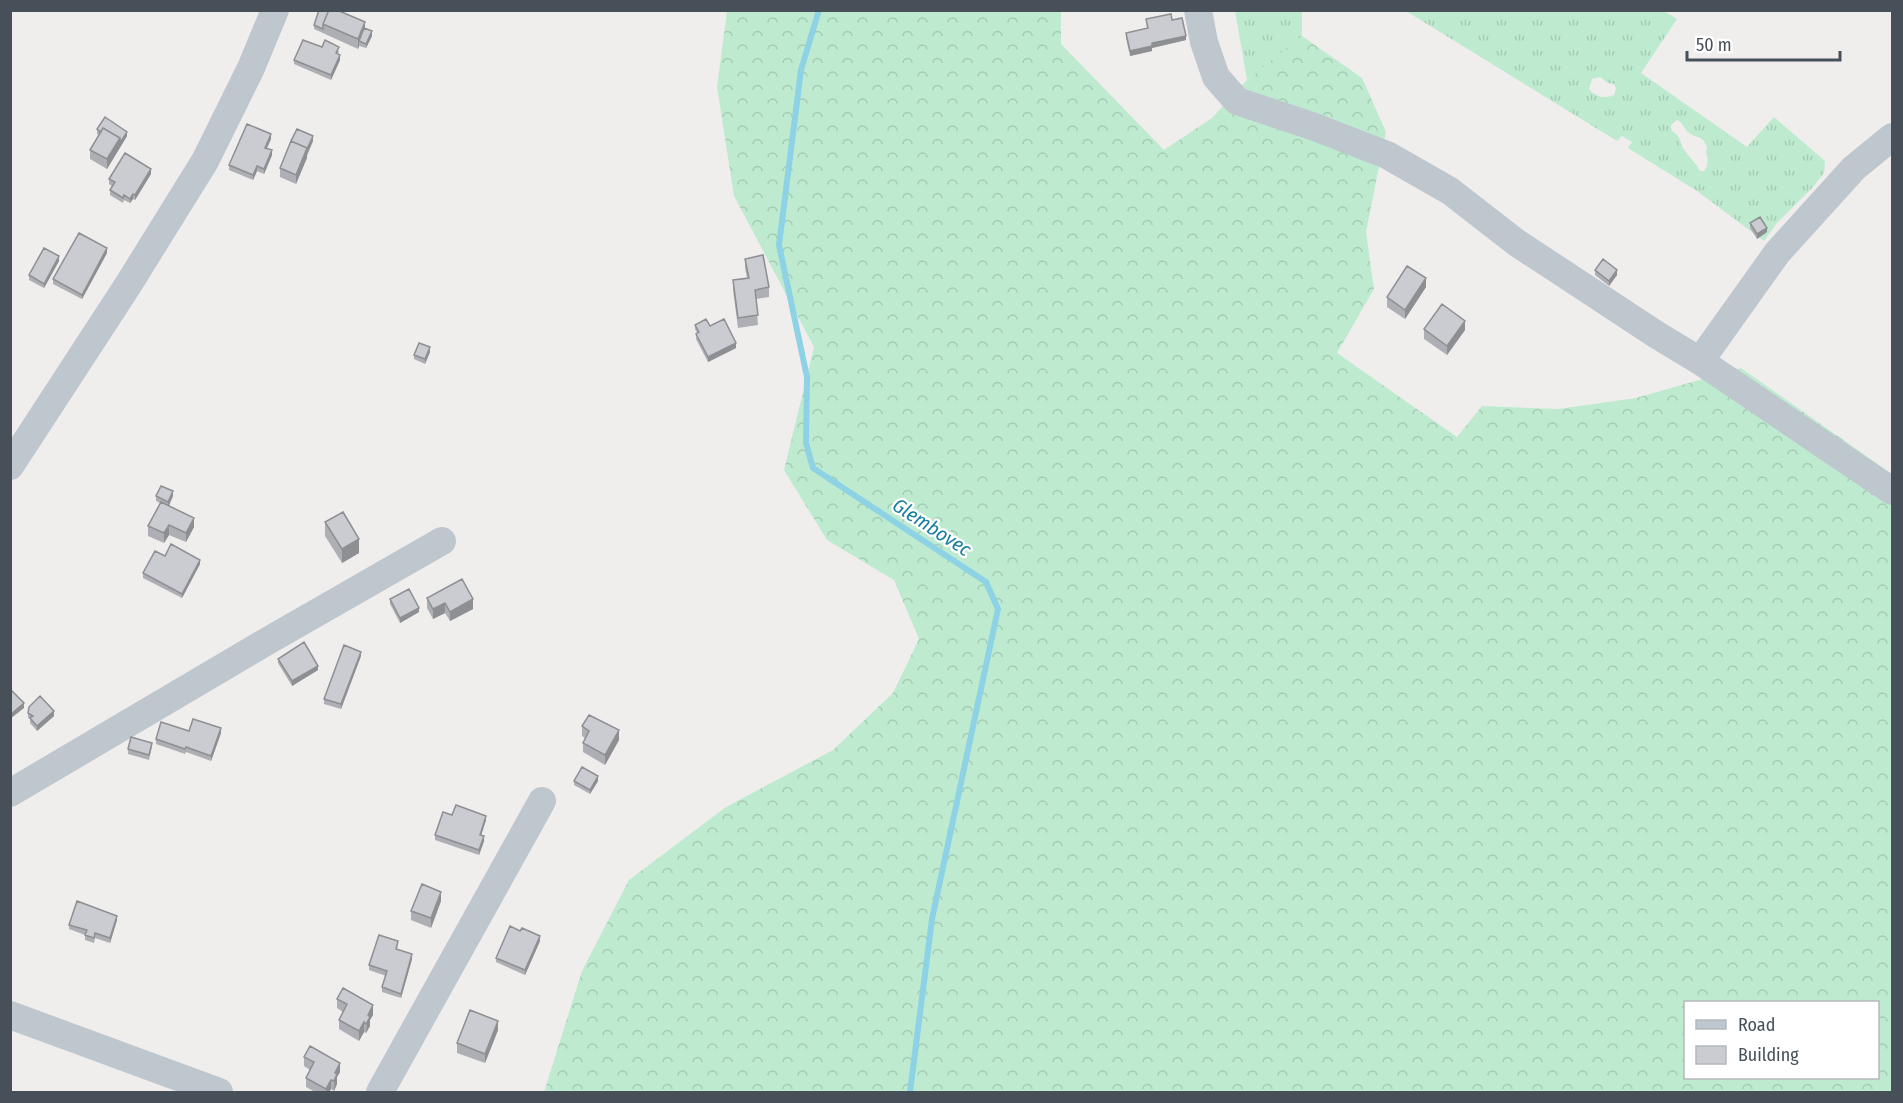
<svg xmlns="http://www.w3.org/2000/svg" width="1903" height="1103" font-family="'Fira Sans Condensed',sans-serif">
<defs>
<pattern id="grass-tufts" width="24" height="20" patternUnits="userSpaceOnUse" patternTransform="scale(1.5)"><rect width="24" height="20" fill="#beebd0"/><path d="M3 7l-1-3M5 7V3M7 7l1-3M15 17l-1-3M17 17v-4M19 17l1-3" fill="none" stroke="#a5cbb5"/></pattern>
<pattern id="forest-crowns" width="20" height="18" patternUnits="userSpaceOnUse" patternTransform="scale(1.5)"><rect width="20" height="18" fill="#beebd0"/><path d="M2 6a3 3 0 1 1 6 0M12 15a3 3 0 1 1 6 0" fill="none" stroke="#a5cbb5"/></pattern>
</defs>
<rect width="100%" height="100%" fill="#f0eded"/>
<path fill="url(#grass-tufts)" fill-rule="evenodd" d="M1235,11h67v28l-55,41z
M1406,11h258l13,8 -36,54 106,74 27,-30 51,44 -1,12 -12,15 -36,36 -12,17 -67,-50 -69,-43 4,-6 -10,-6 -5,5zM1600,77l8,6 6,1 2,4 -2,7c-9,4 -19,2 -25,-6l3,-10zM1677,120c6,3 6,7 11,12 9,8 13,1 19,15l-1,5c2,7 3,13 -2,19h-4c-4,-8 -10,-13 -15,-20 -7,-9 -2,-13 -13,-20l-1,-6z"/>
<path fill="url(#forest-crowns)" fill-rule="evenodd" d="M727,11h334v33l103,106 48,-32 35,-38 55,-44 60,42 24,54 -20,100 8,57 -37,64 120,84 25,-31 76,3 78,-11 105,-30 151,106v618h-1348l38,-121 47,-91 97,-73 107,-57 60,-57 26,-54 -25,-59 -67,-40 -43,-70 30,-123 -80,-151 -17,-109zM1686,1002h192v76h-192z"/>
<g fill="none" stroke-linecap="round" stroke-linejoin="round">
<path stroke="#8dd2e5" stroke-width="6" d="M819,10l-18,60 -22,175 28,132 -1,66 7,25 173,114 12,27 -66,310 -22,173"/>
<path stroke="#bfc7ce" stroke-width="28" d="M1198,10l6,32 12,35 21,24 75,25 75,29 63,36 67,52 140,92 43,26
M1892,137l-38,31 -77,85 -77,108 192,130
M10,466l118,-181 77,-124 46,-93 24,-58
M10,793l261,-154 171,-98
M10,1015l209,77
M380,1092l162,-291"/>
</g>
<path fill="#aeafb4" d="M319,10l46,18 7,8 -6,12 -7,-2 -1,3 -44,-20v-4z
M1146,19l26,1 14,20 -34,8v3l-22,5 -4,-18v-5l21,-5z
M322,47l17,4 -1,3 2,6 -9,20 -37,-16v-4z
M97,129l30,7 -20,33 -17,-10v-9l9,-15 -2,-1z
M271,139l-4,9 5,7 -8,19 -7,-3 -4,9 -24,-10v-5z
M313,141l-17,43 -16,-7v-9z
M151,174l-16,26 -2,-1 -3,4 -6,-3 -1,3 -13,-8v-5l2,-4 -3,-2v-5z
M1750,223l17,9 -10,7 -7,-11z
M107,253l-25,46 -29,-15v-5z
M745,259l24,28v10l-13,2 2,26 -20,3 -5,-38v-10l14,-2 -2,-10z
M59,261l-15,27 -15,-8v-5z
M1595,270l22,5 -8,11 -14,-11z
M1426,287l-21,32 -18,-12v-10z
M695,325l15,1 26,22 -28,14 -12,-23 1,-6 -2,-4z
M1424,329l41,1 -18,25 -23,-16z
M430,352l-5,12 -11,-5v-4z
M156,496h17l-4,10 25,21 -8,15 -17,-7 -5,8 -16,-7v-10l12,-23 -4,-2z
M325,522l34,31 -17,10 -17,-27z
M165,556l35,8 -18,34 -39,-20v-5z
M427,598l46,11 -23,12 -5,-8 -12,6 -6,-11z
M390,599l29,13 -19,11 -10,-19z
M361,656l-20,53 -17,-5v-5z
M278,659l40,11 -26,16 -14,-23z
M28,713l26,3 -17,15 -7,-8v-4l-2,-1z
M582,726l37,14 -14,25 -22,-13v-9l2,-5 -3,-2z
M189,731l32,2 -10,28 -25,-9 -1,2 -29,-10v-5z
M152,747l-3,13 -21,-6v-5z
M574,781h24l-8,13 -16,-9z
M452,815l34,5 -5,15 3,6 -5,14 -44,-15v-5z
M441,901l-10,27 -20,-8v-9z
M117,920l-7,23 -15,-5 -1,5 -9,-3v-5l-16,-6v-4z
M520,931l20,10 -15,34 -29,-13v-4z
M398,946l-1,3 15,10 -11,39 -19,-6v-5l4,-11 -17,-6v-5z
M337,999l36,16 -3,5v6l-4,7 -2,-1 -5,9 -20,-12v-9l4,-8 -6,-4z
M498,1030l-13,33 -28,-10v-10z
M304,1057l36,15 -3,5v7l-3,7 -3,-2 -2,3h-14l-9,-5v-9l4,-8 -6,-4z"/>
<path fill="#8d8f92" d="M365,22v10l-6,9v5l-1,3v-10z
M372,31v5l-6,12v-4z
M1186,36v4l-34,8v3l-22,5v-5l22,-8z
M340,55v5l-9,20v-5z
M127,132v4l-20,33v-10l13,-21z
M271,134v5l-6,13v-4z
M313,136v5l-6,13v4l-11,26v-9z
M272,150v5l-8,19v-5z
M257,166v5l-4,9v-5z
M151,169v5l-16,26v-5z
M133,194v5l-3,4v-4z
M1767,228v4l-10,7v-5z
M107,248v5l-25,46v-4z
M59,256v5l-15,27v-4z
M1617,270v5l-8,11v-5z
M1426,278v9l-21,32v-9z
M1465,321v9l-18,25v-9z
M736,343v5l-28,14v-5z
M430,347v5l-5,12v-5z
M173,491v5l-5,11v-5z
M194,518v9l-8,15v-9z
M169,525v10l-5,8v-10z
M359,539v14l-17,10v-14z
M200,560v4l-18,34v-4z
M473,599v10l-23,12v-9z
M445,603v10l-12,6v-10z
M419,608v4l-19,11v-5z
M361,652v4l-20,53v-5z
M318,666v4l-26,16v-5z
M24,703v5l-14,11v-4z
M54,711v5l-17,15v-5z
M221,728v5l-10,28v-5z
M619,730v10l-14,25v-10z
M598,776v5l-8,13v-4z
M486,816v4l-6,19v-4z
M484,836v5l-5,14v-5z
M441,892v9l-10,27v-10z
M117,916v4l-7,23v-5z
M540,936v5l-15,34v-5z
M412,954v5l-11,39v-4z
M373,1005v10l-3,5v6l-4,7 2,-18z
M498,1021v9l-13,33v-9z
M364,1022v10l-5,9v-10z
M340,1063v9l-3,5v7l-3,7 1,-18z
M331,1080v9l-2,3h-3v-3z"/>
<path fill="#caccd1" stroke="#8d8f92" stroke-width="1.5" d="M319,10h7l2,2 -5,12v5l-9,-4z
M329,10h8l28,12 -7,17 -35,-15z
M1171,14l1,6 10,-2 4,18 -34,7v3l-22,5 -4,-18 22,-5 -2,-9z
M364,28l8,3 -6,13 -7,-3z
M303,40l19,7 3,-7 14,7 -3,6 4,2 -9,20 -37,-15z
M105,117l22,15 -7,11v-5l-17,-10 -2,4 -4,-3z
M247,124l24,10 -6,14 7,2 -8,19 -7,-3 -4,9 -24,-10z
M103,128l17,10 -13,21 -17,-9z
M297,129l16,7 -6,13v-1l-16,-7z
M291,141l16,7 -11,27 -16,-7z
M125,153l26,16 -16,26 -2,-1 -3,5 -6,-4 -1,3 -13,-8 5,-8 -6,-3z
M1760,217l7,11 -10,6 -7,-11z
M79,233l28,15 -25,47 -29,-16z
M44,248l15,8 -15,28 -15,-9z
M763,255l6,32 -14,3 3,25 -20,3 -5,-38 16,-2 -4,-19z
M1603,259l14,11 -8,11 -14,-11z
M1407,266l19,12 -21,32 -18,-13z
M1442,304l23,17 -18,25 -23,-17z
M706,319l4,7 14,-7 12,24 -28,14 -12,-23 3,-2 -4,-7z
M419,343l11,4 -5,12 -11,-4z
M161,486l12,5 -5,11 -12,-6z
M161,502l33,16 -8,15 -17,-8 -5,8 -16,-7z
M343,512l16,27 -17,10 -17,-27z
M171,544l29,16 -18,34 -39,-21 12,-22 10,5z
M462,579l11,20 -23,13 -5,-9 -12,6 -6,-11z
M409,589l10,19 -19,10 -10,-19z
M304,642l14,24 -26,15 -14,-22z
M344,645l17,7 -20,52 -17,-5z
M10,689l14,14 -14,12z
M40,696l14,15 -17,15 -7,-8 3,-2 -5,-3 1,-6z
M589,715l30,15 -14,25 -22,-12 6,-12 -7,-5z
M193,719l28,9 -10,28 -25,-9 -1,2 -29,-10 5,-17 28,9z
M131,737l21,6 -3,12 -21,-6z
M582,767l16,9 -8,14 -16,-9z
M456,805l30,11 -6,19 4,1 -5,14 -44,-15 8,-23 9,3z
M422,884l19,8 -10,26 -20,-7z
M77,901l40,15 -7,22 -15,-5 -1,5 -9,-3 2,-5 -18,-5z
M510,926l10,5 2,-3 18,8 -15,34 -29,-12z
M379,935l19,6 -2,8 16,5 -11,40 -19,-7 5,-16 -18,-6z
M343,988l30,17 -5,10 2,2 -4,7 -2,-2 -5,9 -20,-11 8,-16 -10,-5z
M470,1010l28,11 -13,33 -28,-11z
M310,1046l30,17 -5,10 2,1 -3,7 -3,-1 -5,9 -20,-11 8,-16 -10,-5z"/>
<g text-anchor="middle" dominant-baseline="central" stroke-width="4.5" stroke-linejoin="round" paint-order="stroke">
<g font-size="20" font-style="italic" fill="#167f9d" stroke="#fff">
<text transform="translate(932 527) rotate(33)">Glembovec</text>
</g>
</g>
<rect width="1903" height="1103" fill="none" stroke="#475059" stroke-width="24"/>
<rect x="1684" y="1001" width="195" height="78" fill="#ffffff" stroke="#b5b9bd" stroke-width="1.5"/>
<rect x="1696" y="1020" width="30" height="9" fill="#bfc7ce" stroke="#b5b9bd" stroke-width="1.5"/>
<text x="1738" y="1031" font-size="18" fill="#475059">Road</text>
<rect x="1696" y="1046" width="30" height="18" fill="#caccd1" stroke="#b5b9bd" stroke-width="1.5"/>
<text x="1738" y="1061" font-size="18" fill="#475059">Building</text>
<path d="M1687 51v9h153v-9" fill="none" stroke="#475059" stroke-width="3"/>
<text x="1696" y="51" font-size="18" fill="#475059" stroke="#ffffff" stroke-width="4.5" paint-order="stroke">50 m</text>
</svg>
